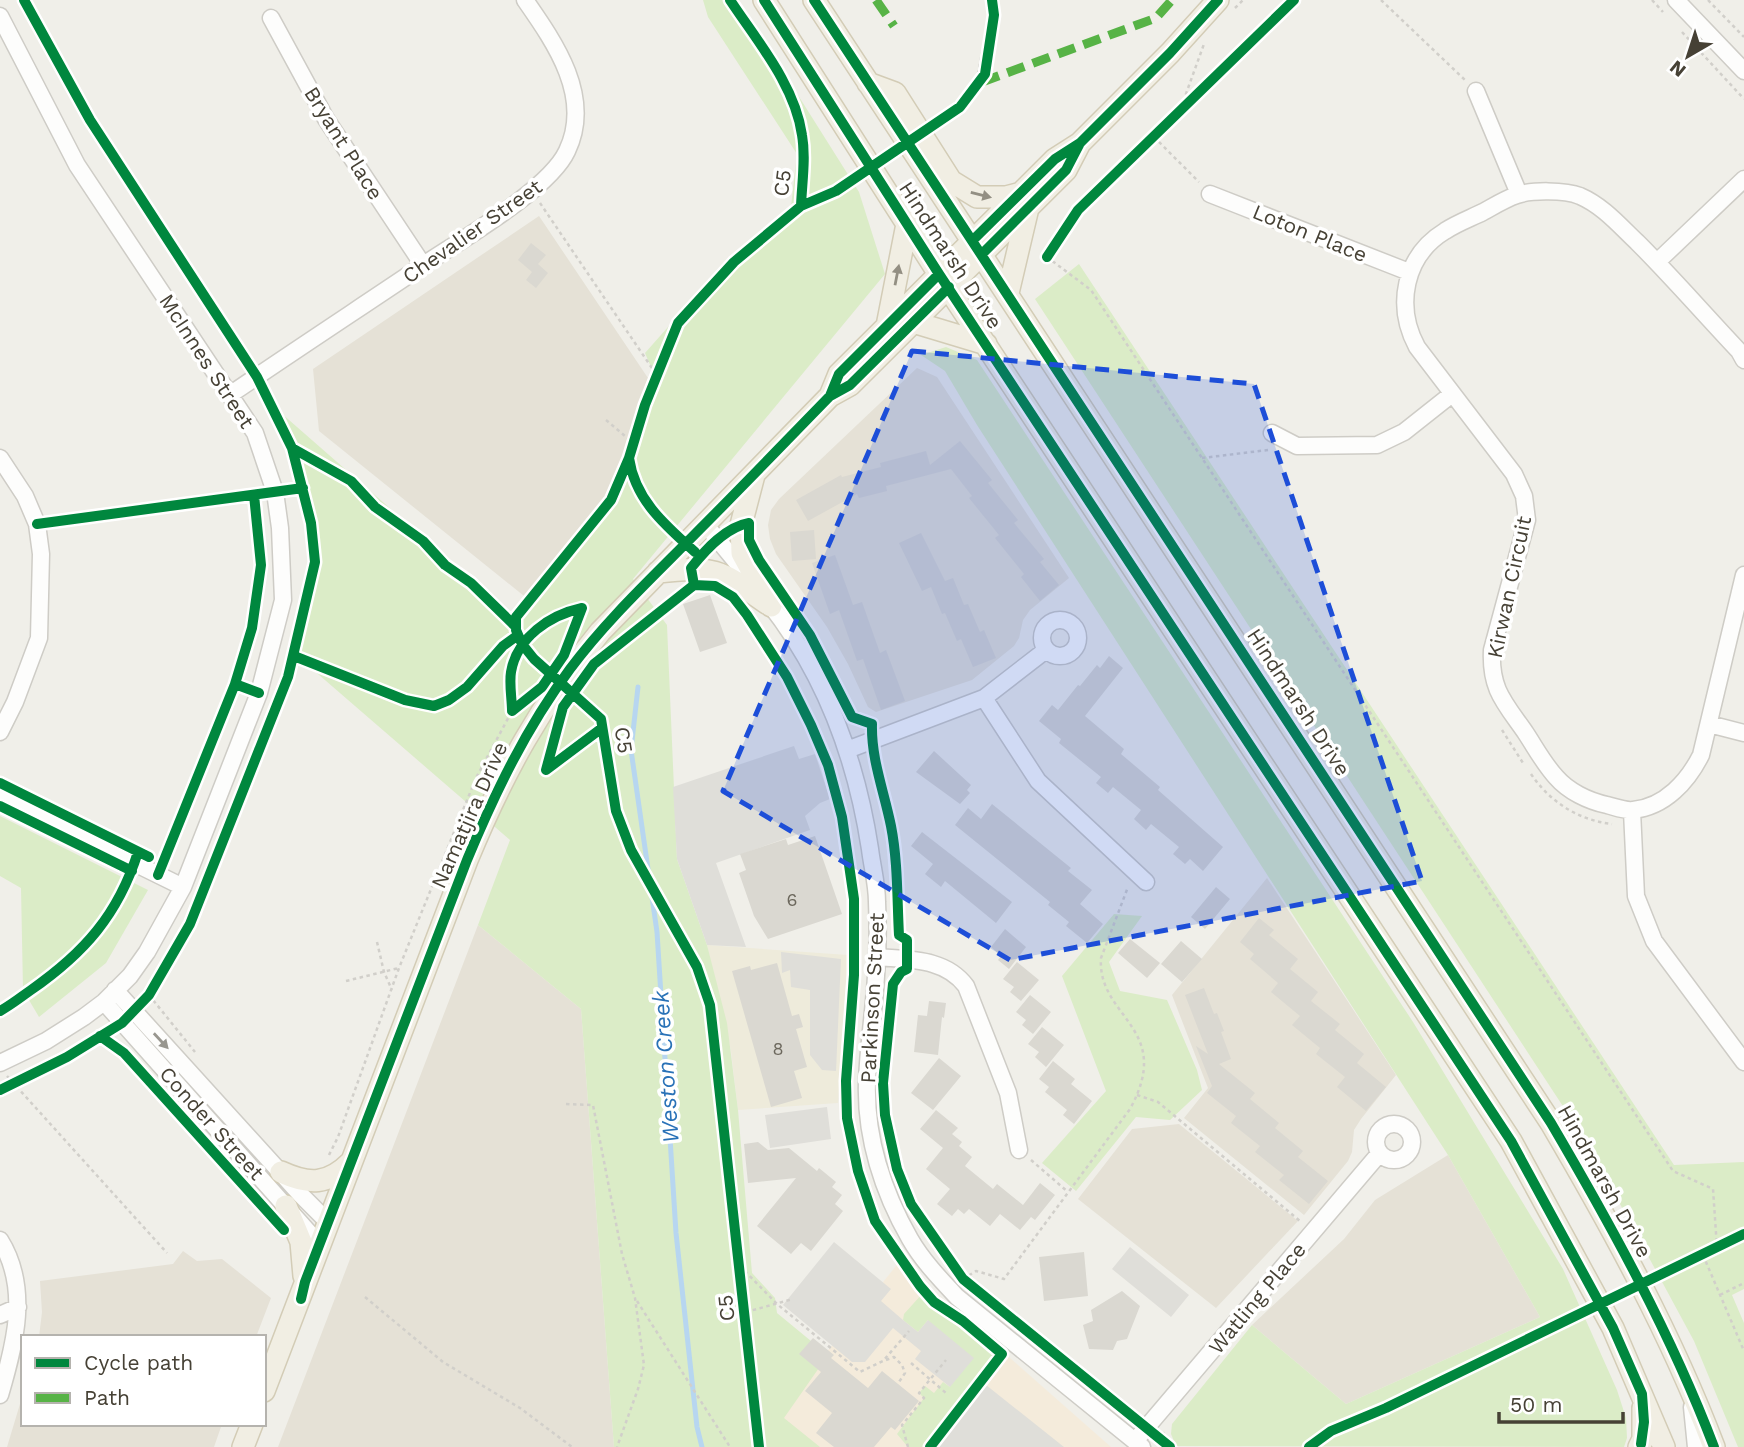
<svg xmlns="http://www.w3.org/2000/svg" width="1744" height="1447" font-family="'Work Sans',sans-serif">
<rect width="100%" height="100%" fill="#f0efe9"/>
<path fill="#e5e1d6" d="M539,216l109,162 -30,93 -15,32 -79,93 -205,-165 -6,-62z
M917,368l20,9 132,201 -39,32 -7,10 -4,18 -5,8 -42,34 -96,32 -8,-5 -20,-43 -21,-37 -51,-73 -6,-15 -2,-14 3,-15 8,-11z
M1267,878l129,197 -35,44 -7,11 -2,22 -4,9 -44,54 -120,-97 24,-30 -36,-93z
M478,925l103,84 33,438h-336z
M1179,1124l119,97 -82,87 -138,-109 54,-70z
M1448,1155l92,162 -194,87 -94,-79 92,-86 31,-39z
M183,1251l14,10 25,-2 49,39 -15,39h-217l3,-25 -2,-31 133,-17z
M23,1394v30h199l-8,23h-207z"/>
<path fill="#f4ebdb" d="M900,1261l211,186h-316l-27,-22z"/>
<path fill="#eeebdb" d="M707,945l141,10 -10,148 -100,7 -7,-59z"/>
<path fill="#dbecc7" d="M703,0h35l121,192 26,82 -252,305 34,46 10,234 30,86 20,78 11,87 14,163 23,25 2,15 51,42 -44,63 36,29h-206l-33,-438 -103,-84 32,-85 -214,-185 23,-89 -7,-45 -31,-108 231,202 116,-145 16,-66 10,-30 -9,-21 84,-95 62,-51 6,-53 -89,-137z
M1079,264l595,901 70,-3v127l-12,6 12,28v124h-6l-44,-106 -107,-198 -552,-844z
M946,347l31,13 436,662 150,247 54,121 9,28 1,20 -3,9 -448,-1 -5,-12 1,-10 80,-99 94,79 194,-87 -92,-162 -471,-730 -32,-54 -24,-16z
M0,816l148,74 -42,73 -67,54 -16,-27 -2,-102 -21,-12z
M1114,914l28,2 -33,46 11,29 47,9 30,70 5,20 -32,30 -34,-3 -60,74 -34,-28 64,-72 -44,-115z
M922,1294l41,27 39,33 -72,93h-22l-11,-13 27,-36 -5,-5 6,-7 9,7 9,-11 7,5 -22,-67 -10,12 -15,-12 1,-6z"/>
<path fill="#dfded9" d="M794,746l5,13 16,-5 15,45 -10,4 -15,13 5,14 -94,33 30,84 -39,-2 -30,-86 -4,-72z
M781,952l60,7 -5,112 -14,-1 -12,-15v-65l-19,-3 -1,-17 -8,3z
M827,1107l4,32 -61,9 -5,-33z
M834,1242l57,47 -10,12 22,19 15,12 10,-12 46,38 -24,29 -35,-28 6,-8 -28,-23 -28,34h-13l-69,-57z
M1130,1247l59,48 -18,22 -59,-48z
M986,1385l78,62h-127z"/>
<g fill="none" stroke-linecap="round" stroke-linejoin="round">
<path stroke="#b7d6f0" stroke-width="5" d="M638,687l-7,63 26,182 19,301 21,194 5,20"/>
</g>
<path fill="#dad8d1" d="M531,243l15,12 -8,9 10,9 -12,15 -10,-8 6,-8 -14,-12z
M960,441l32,39 -4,3 30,37 -4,3 30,36 -4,3 19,23 -19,16 -19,-24 3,-3 -29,-36 4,-3 -30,-37 3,-2 -21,-27 -65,17 1,5 -28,7 -2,-4 -49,27 -12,-21 45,-25 1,2 39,-10 -1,-4 46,-12 4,14z
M814,530l2,29 -24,2 -2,-29z
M921,533l24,48 8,-3 11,27 4,-1 12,28 4,-2 12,28 -23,9 -12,-28 -4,2 -12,-28 -3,1 -11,-27 -9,4 -23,-48z
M835,555l18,50 9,-3 18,51 6,-3 19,51 -24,9 -18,-51 -6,2 -18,-51 -9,4 -18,-51z
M710,595l17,48 -27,9 -17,-48z
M1109,656l14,12 -38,48 39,33 -3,5 39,33 -2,3 65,57 -20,24 -13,-12 -5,5 -12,-10 6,-7 -28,-23 -5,6 -12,-11 7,-9 -28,-23 -5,6 -12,-10 5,-6 -42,-34 2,-4 -22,-18 13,-16 6,5 20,-25 2,1 17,-21 3,3z
M934,751l37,34 -4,5 3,3 -10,11 -44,-32z
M992,804l79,64 -3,3 24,19 -12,14 23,20 -16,19 -21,-17 3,-4 -21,-17 2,-3 -95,-77 13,-17 13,11z
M922,832l90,70 -16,21 -51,-42 -4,6 -16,-13 8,-10 -22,-18z
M815,836l27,78 -74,25 -14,-23 -15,-43 7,-3 -6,-16 46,-15 2,6z
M1216,887l14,12 -25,30 -14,-12z
M1259,918l15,12 -5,5 29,24 -8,10 28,23 -7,9 29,23 -5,6 29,24 -7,9 29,24 -20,24 -29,-24 8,-10 -29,-23 4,-6 -28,-23 8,-9 -29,-24 7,-9 -28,-24 4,-5 -14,-12z
M1005,929l21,18 -17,22 -11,-9 3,-4 -10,-9z
M1130,939l30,24 -13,15 -29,-25z
M1181,941l21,18 -20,23 -21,-18z
M1017,962l22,18 -18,21 -11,-9 4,-5 -11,-8z
M777,963l15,53 7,-2 4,13 -7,2 11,38 -13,4 8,27 -31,9 -39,-136 18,-5 1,4z
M1204,988l10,26 3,-1 7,18 -3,1 10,27 -12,5 36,29 -5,6 29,24 -4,5 28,23 -5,6 30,24 -19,23 -30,-24 5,-5 -29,-23 5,-6 -29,-23 5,-7 -29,-23 5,-7 -16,-40 12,8 -23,-59z
M1030,995l21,17 -18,22 -11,-9 4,-5 -10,-8z
M929,1001l17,2 -2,15 -2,-1 -4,38 -24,-3 4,-37 9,1z
M1042,1027l22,18 -18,22 -11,-10 4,-5 -11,-8z
M939,1058l22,18 -28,34 -22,-17z
M1053,1061l22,18 -4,5 21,17 -18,23 -11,-9 4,-5 -22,-18 4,-5 -10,-8z
M936,1110l22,18 -6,6 10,8 -3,4 13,11 -7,9 28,23 4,-5 26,21 17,-22 15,12 -20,25 -4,-3 -11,13 -20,-16 -10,12 -21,-17 -5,5 -6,-5 -6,7 -15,-12 13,-15 -24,-20 17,-21 -23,-19z
M758,1142l10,8 21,-2 28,23 2,-3 17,14 -4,5 10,8 -7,9 8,7 -32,40 -10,-8 -10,11 -34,-28 39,-48 -48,5 -4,-39z
M1084,1252l4,44 -44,5 -5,-44z
M1122,1291l18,15 -13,33 -10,2 -4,9 -24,-1 -6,-24 10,-4 -2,-11z
M813,1338l21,17 -3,3 37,30 14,-17 37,30 -24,29 -4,-3 -17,20h-40l-18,-14 16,-20 -27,-22 16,-19 -22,-18z"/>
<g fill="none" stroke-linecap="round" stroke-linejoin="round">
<defs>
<path id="minor" d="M1676,0l68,71
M0,16l77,149 178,268 20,59 5,36 3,72 -24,93 -76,194 -36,65 -17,24 -26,26 -20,15 -38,24 -46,22
M271,18l55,101 97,146
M1476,91l43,103
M1210,194l199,78
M1657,262l87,-83
M1744,360l-5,-9c-34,-36 -67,-74 -102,-109 -18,-17 -34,-36 -57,-46 -15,-6 -49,-6 -63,-1 -12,4 -23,11 -34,17 -12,6 -26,11 -38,19 -41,25 -50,75 -28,116l97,127 10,22 3,24 -35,130c-2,39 12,52 33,82 10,15 19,32 31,45 12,14 32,24 51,28 8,2 18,6 26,5 32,-3 55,-29 68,-55l43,-180
M231,394c63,-43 127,-85 191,-128 37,-25 127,-76 145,-115 26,-54 -12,-108 -42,-151
M1272,433l25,13 80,-1 27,-13 48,-38
M0,458l25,38 12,28 4,30 -2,84 -24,64 -15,30
M705,524l41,50
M764,597c59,72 92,161 106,252 2,17 7,35 7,53 1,24 1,49 -1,74 -2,35 -8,71 -9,106 -2,55 16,110 43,157 12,21 30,40 47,58l185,150
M1042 638a18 18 0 1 1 36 0a18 18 0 1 1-36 0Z
M984,698l54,83 108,101
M1709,724l35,9
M847,750l137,-52 62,-48
M0,797l183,90
M1632,811l4,85 18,45 90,121
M877,957c33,3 68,1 89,29l42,107 11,57
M115,990l186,205 27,27
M104,1002l216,243
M1376 1142a18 18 0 1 1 36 0a18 18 0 1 1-36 0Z
M0,1240c30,48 15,104 0,155
M0,1315l18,-8
M1692,1407l4,40
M1135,1441l244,-287"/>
<path id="major" d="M764,0l175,274 572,867 102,187 51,119
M814,0l737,1123c61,104 120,211 163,324
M868,83l27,10 56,88 26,16h29l15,-4
M1008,293l20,-85
M913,322l73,22
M887,326l20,-102
M830,396l9,-22 216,-215 25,-16 90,-90 48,-53
M754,475l-13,50 1,28 29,53
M658,572c58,-7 63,-1 110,32
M281,1172c28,13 47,13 70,-10
M286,1206l15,36 3,34
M264,1391l203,-531c36,-87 73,-155 133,-228l230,-236 20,-11 216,-215 14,-27
M243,1447l9,-23
M1639,1447l4,-8v-31"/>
</defs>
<use href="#minor" stroke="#ceccc6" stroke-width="19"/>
<use href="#major" stroke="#d3ccb6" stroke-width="24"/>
<path stroke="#d1cfca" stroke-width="2.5" stroke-dasharray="3.5 3.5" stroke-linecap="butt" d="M1381,0l84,80
M1652,0l11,12
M1708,0l36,37
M1235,8l8,-8
M1682,32l62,67
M975,88l17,-85
M1184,108l-1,-6 21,-58
M1154,137l45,45
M540,203l116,171
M1047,257l44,33 582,881 40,18 4,59
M606,420l26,22
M1202,458l66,-8
M1502,730l21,33
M1531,774c19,28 47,46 81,50
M377,942l7,30 8,18
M346,981l53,-13
M149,995l46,57
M7,1076l160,177
M1137,1095l21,7 142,119
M566,1104l27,1 29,149 13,44 9,67 -6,24 -21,58
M329,1155l9,-18 61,-169 77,-190 36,-67
M1031,1160l37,32
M1703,1255l41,96
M740,1266l37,38 83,68 23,-11 26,-30
M963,1279l13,-8 28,8 126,-170c45,-82 -33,-91 -29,-151l27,-71
M1720,1295l24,-12
M365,1297l78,65 77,46 52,39
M637,1301l93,146
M746,1312l47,-13
M886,1360l8,-3 8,8 3,8 -6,9
M911,1363l35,30
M1163,1432l3,11 5,4
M908,1447l-6,-22 22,-27 -5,-5 27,-33"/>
<use href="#minor" stroke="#fdfdfc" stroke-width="16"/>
<use href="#major" stroke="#f1eee3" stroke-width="21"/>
<path stroke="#57b346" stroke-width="9" stroke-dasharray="18 9" stroke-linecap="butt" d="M876,0l18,26
M982,82l174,-64 16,-18"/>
<defs>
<path id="cycleway" d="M24,0l66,120 167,257 35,71
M730,0c27,41 65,85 72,135 4,23 0,47 -1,71
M764,0l175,274 572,867 102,187 29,66 2,28 -3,22
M814,0l737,1123c61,104 120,211 163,324
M973,240l82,-81 25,-16 90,-90 48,-53
M982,254l84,-84 13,-25
M1047,257l31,-47 216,-210
M830,396l9,-22 100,-100
M629,458c6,42 36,67 66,94
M254,495l7,70 -9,63 -17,56 24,9
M37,524l266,-36
M694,585l-3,-17c15,-19 35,-41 58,-45v17l10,20 51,75 42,82 20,7c-1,35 12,67 19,102 7,36 6,73 8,109l8,5v29l-6,3 -8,12 -10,99 2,32 12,54 14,35 52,75 207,168
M582,608l-18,47 -22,32 -30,24c0,-12 -3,-27 -1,-39 6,-35 39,-57 71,-64z
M294,656l111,44 29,6 15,-6 18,-13 36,-41 15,-11
M602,728l-56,42 17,-63 31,-43 100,-79 21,1 18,11 14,18 40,62 24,48 17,40 14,52 12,82v76l-8,106 1,37 11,53 17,50 45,65 14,16 29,19 39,33 -72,93
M0,783l149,74
M0,806l132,65
M158,875l77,-191
M0,1011c11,-6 21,-14 31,-21 53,-37 87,-75 107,-138
M100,1036l24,17 160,177
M0,1090l67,-33 55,-34 27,-28 41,-71 98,-247 27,-115 -4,-39 -19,-75 59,33 24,26 48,34 22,24 26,18 44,43
M301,1299l4,-17 162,-422c28,-67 59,-132 103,-191 38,-51 86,-95 130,-140 44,-44 87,-89 130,-133l20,-11 99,-98
M759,1447l-49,-442 -13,-38 -66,-117 -15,-39 -15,-92 -67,-60 -12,-15 -6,-14v-13l95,-117 18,-42 16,-53 33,-82 56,-61 67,-56 35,-15 124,-84 25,-33 9,-59 -2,-15
M1309,1447l22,-16 55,-23 358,-174"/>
</defs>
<use href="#cycleway" stroke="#fff" stroke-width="15"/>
<use href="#cycleway" stroke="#00873e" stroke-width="10"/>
</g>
<defs><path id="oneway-solid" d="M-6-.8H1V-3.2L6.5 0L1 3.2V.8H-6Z" transform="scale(1.75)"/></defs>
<g fill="#938f83">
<use href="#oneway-solid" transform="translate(981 195) rotate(14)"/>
<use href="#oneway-solid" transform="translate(897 275) rotate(-79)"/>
</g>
<use fill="#98968f" href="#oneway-solid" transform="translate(161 1041) rotate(47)"/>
<path fill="#1d4ed8" fill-opacity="0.2" stroke="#1d4ed8" stroke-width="5" stroke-dasharray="14 9" stroke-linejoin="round" d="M912,351l342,33 168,497 -412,79 -287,-169z"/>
<g text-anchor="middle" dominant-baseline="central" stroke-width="7" stroke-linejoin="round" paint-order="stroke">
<g font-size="18" fill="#6c685d">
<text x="792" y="899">6</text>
<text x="778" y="1048">8</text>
</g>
<g font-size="21" fill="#464135" stroke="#fff">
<text transform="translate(344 143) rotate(58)">Bryant Place</text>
<text transform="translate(782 183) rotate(-83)">C5</text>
<text transform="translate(472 231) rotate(-35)">Chevalier Street</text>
<text transform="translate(1310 233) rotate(22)">Loton Place</text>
<text transform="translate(951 255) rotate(57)">Hindmarsh Drive</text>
<text transform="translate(207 361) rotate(57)">McInnes Street</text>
<text transform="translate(1509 587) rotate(-78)">Kirwan Circuit</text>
<text transform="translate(1299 702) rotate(57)">Hindmarsh Drive</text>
<text transform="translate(624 740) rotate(81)">C5</text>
<text transform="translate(469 815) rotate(-66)">Namatjira Drive</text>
<text transform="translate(872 998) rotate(-87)">Parkinson Street</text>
<text transform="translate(212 1123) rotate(48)">Conder Street</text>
<text transform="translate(1605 1181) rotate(61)">Hindmarsh Drive</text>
<text transform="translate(1257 1298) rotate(-50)">Watling Place</text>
<text transform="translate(726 1308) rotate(-96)">C5</text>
</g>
<g font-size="23" font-style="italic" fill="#2972b7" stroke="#fff">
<text transform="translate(666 1067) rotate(-94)">Weston Creek</text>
</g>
</g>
<rect x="21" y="1335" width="245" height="91" fill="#ffffff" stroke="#b5b3ae" stroke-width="2"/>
<rect x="35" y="1358" width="35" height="10" fill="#00873e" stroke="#b5b3ae" stroke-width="2"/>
<text x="84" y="1370" font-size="21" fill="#464135">Cycle path</text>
<rect x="35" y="1393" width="35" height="10" fill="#57b346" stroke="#b5b3ae" stroke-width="2"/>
<text x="84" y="1405" font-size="21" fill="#464135">Path</text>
<g transform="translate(1688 56) rotate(219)" stroke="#ffffff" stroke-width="5" paint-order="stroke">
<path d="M0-5L12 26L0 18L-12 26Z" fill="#464135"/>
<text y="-10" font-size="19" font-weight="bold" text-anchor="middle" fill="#464135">N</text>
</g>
<path d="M1499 1412v10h124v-10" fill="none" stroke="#464135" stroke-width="3.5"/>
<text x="1510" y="1412" font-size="21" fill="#464135" stroke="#ffffff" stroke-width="5" paint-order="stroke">50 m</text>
</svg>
